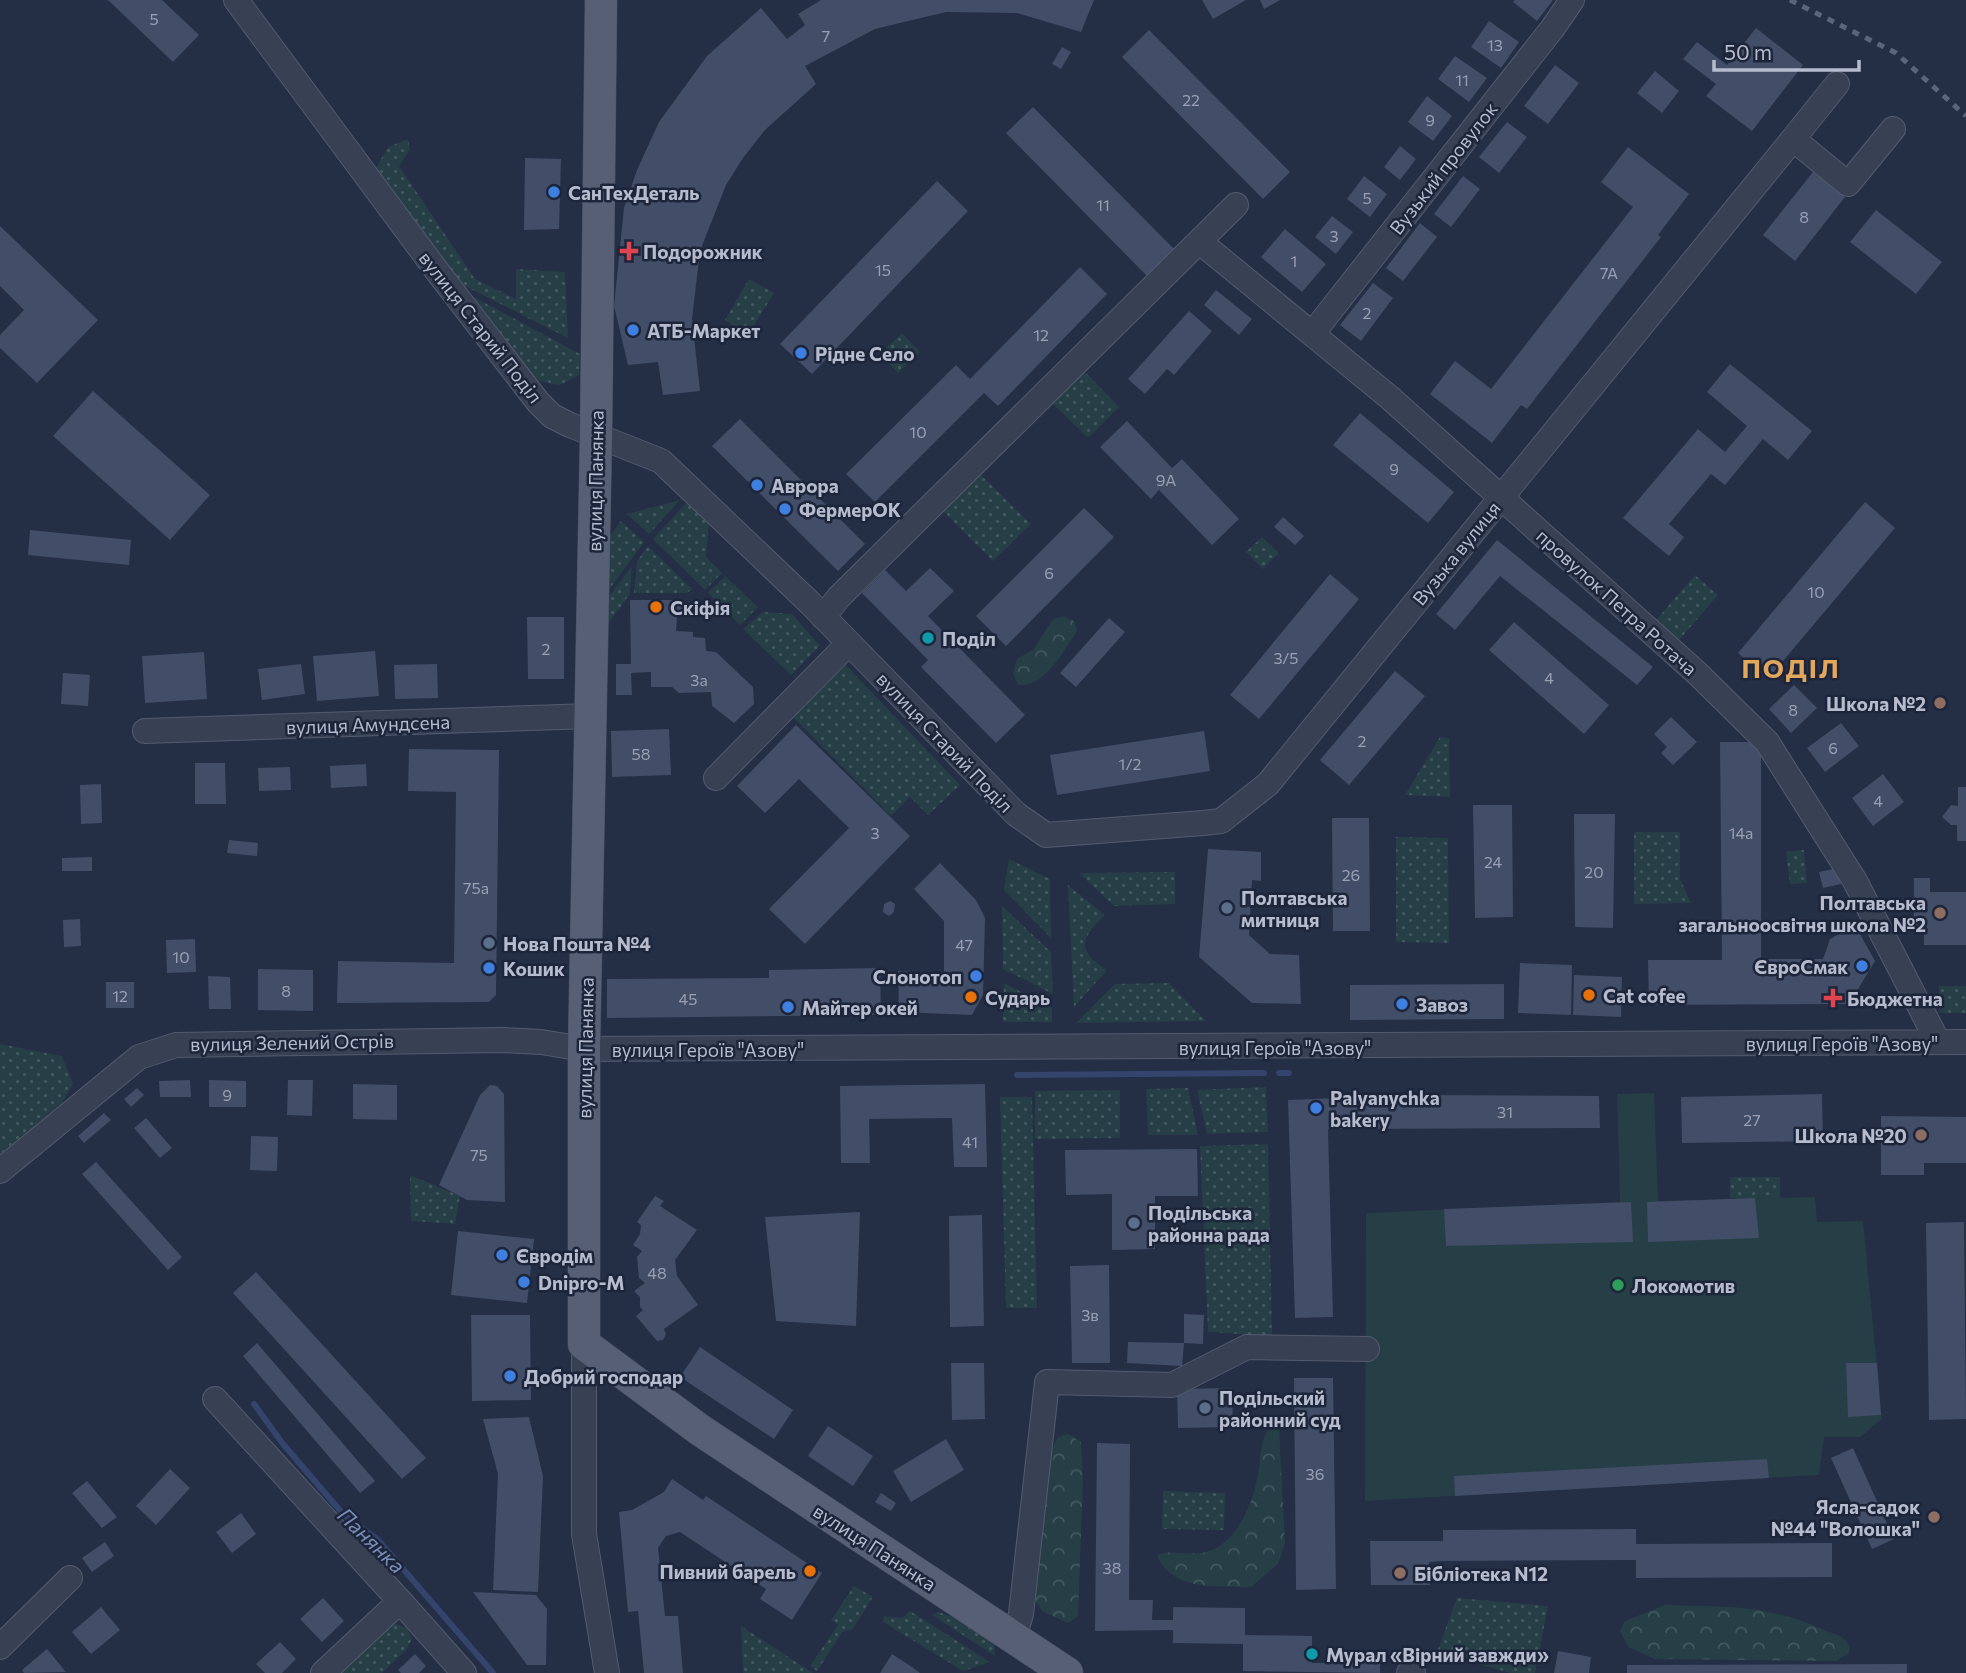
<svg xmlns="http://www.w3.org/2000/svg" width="1966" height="1673" font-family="Commissioner,sans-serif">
<defs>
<pattern id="grass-dots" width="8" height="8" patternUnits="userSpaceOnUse" patternTransform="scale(1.75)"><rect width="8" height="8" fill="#263e46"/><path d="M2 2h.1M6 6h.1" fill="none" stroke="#435860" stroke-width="1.8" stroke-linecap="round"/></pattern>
<pattern id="forest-crowns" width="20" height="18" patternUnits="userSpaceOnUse" patternTransform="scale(1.75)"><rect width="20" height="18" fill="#263e46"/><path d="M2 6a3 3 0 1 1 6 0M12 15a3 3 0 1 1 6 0" fill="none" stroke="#435860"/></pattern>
</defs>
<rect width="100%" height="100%" fill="#242e45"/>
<path fill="url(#grass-dots)" d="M408,139l2,11 -11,16 76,113 41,20v-30l49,3 3,66 -109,-55 -83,-115 12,-21z
M749,279l25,14 -26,42 -23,-15z
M472,296l108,58 -1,21 -19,10 -22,-4z
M902,333l18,19 -22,21 -18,-19z
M1083,370l36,37 -31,31 -37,-36z
M978,472l53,52 -38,37 -52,-52z
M680,500l-31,34 -22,-20z
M687,502l22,22 -3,33 16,16 -17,17 -52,-51z
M621,521l23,21 -36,49 1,-54z
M1262,537l17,16 -16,16 -17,-17z
M648,546l44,43 -5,4h-53l3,-32z
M632,566l-2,28 -22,30 1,-28z
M1695,575l23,20 -39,45 -23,-20z
M725,576l33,31 -18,18 -32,-32z
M763,612l29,2 28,32 -29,29 -48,-46z
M840,659l120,126 -32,30 -18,-18 -19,19 -104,-105z
M1440,737l9,1 1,59 -45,-2z
M1634,832h46v47l11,24 -57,1z
M1396,837l52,1 1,105 -53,-1z
M1804,850l3,33 -17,1 -4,-32z
M1009,859l41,20 1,59 -47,-48z
M1175,872v32l-61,2 -35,-33z
M1068,885l37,30c-25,24 -29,35 2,55l-33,37z
M1002,906l49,46 2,42 -50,-25z
M1004,983l48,25v14h-49z
M1169,983l37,38 -130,2 39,-39z
M1939,986h27v27h-27z
M0,1044l62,12 11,28 -11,19 -62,51z
M1266,1087l2,45 -61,2 -10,-44z
M1188,1088l10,47h-50l-2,-46z
M1120,1090v48l-85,1v-48z
M1000,1097h32l5,211h-31z
M1268,1144l4,192 -64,-4 -8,-186z
M410,1175l50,21 -5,28 -44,-3z
M1730,1177h50v22l-50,-1z
M1163,1491l62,2 -1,37 -62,-1z
M854,1586l19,11 -21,33 -9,1 -26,40 -7,-5 28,-41 -7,-5z
M1457,1598l91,8 -13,67h-25l-73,-21z
M910,1611l80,51 -27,9 -80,-49 1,-6 18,2z
M938,1612l18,6 38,26 1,12 -63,-41z
M396,1624l11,4 5,11 -6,11 -24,23h-51l53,-47z
M741,1626l72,47h-70z"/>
<path fill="url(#forest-crowns)" d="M1063,616l11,5 3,9 -3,6c-11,16 -33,55 -56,48l-5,-10 4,-15 17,-10 18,-29z
M1279,1428l6,115 -7,21 -27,23c-32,-1 -79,5 -94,-32 16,-6 32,1 49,-3 29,-7 46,-46 51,-73 4,-17 2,-32 10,-48z
M1068,1434l13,8 2,38 -5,136 -10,7 -26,-12 -8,-14c4,-44 4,-123 24,-160z
M1665,1605c63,2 100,-1 159,25 12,5 20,5 26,17l-1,6 -13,8 -181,-2 -27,-12 -8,-16 5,-10z"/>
<path fill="#263e46" d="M1654,1093l4,108 157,-4 2,25 46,-1 19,198 -22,18h-36l-5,38 -454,26 1,-288 254,-11 -3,-108z"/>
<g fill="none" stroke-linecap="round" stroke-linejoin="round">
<path stroke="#34446c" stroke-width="6" d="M1279,1073h10
M1017,1075l247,-2
M254,1404l29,40 60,70 35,26 115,133"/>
</g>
<path fill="#424d67" d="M108,0h54l37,35 -26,27z
M821,0h273l-13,32 -64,-19 -71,-1 -71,17 -70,37 11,18 -51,46 -22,28 -17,27 -26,66 -8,68 8,72 -37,4 -5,-33 -30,3 -14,-59 10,-98 13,-38 22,-48 48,-66 54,-48 26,31 18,-14 -7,-11z
M1202,0h44l-33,19z
M1260,0h20l-16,9z
M1515,0h38l-16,21 -24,-19z
M1489,21l30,21 -18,26 -30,-21z
M1756,28l47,37 -51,66 -46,-35 10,-12 -33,-25 14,-17 30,23z
M1149,30l141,142 -27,27 -141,-142z
M1062,47l9,5 -10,17 -9,-5z
M1455,56l32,22 -18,24 -31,-23z
M1555,65l24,18 -31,41 -24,-18z
M1655,71l24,20 -17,22 -25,-20z
M1427,96l25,20 -19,25 -25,-19z
M1033,107l141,142 -27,27 -141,-143z
M1507,122l20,15 -28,36 -20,-16z
M1400,146l16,13 -16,21 -16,-13z
M1628,147l61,47 -31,41 3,2 -134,172 -6,-4 -29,38 -62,-49 25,-33 36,28 142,-182 -32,-25z
M525,158l36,1 -2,70 -35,1z
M1813,172l32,25 -50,64 -32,-26z
M1364,176l23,18 -17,23 -23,-18z
M1463,176l17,13 -29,38 -17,-13z
M937,181l31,30 -156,163 -32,-30z
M1876,210l66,52 -26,32 -66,-52z
M1332,216l21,16 -17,22 -21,-17z
M1420,223l17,14 -34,44 -17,-13z
M0,226l98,94 -61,63 -37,-35v-13l24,-25 -24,-24z
M1285,229l41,35 -24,28 -41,-35z
M1080,267l27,27 -109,112 -14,-13 -109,109 -29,-28 110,-109 14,14z
M1373,283l20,15 -32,43 -21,-16z
M1216,290l36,29 -13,16 -35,-30z
M1189,311l23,20 -38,44 -7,-6 -22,25 -17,-15z
M1730,364l82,67 -24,29 -25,-21 -38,46 -14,-11 -42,50 15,13 -15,19 -46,-38 75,-89 27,23 22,-26 -40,-34z
M93,391l117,104 -40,45 -117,-104z
M1360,413l94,79 -26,31 -95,-78z
M740,419l125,125 -27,27 -126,-125z
M1127,421l45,47 10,-9 57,60 -27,26 -53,-55 -8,9 -51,-52z
M1865,502l30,26 -127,151 -30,-26z
M1084,508l30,29 -108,109 -30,-30z
M1283,517l21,19 -9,9 -21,-18z
M30,530l101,10 -2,25 -101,-10z
M1497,540l156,127 -16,18 -137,-109 -45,54 -19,-16z
M930,568l24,23 -26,25 97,99 -29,28 -75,-76 7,-7 -66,-67 23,-23 21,21z
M1330,574l29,25 -100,120 -29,-24z
M630,600h47l8,8 -8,8 -1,15 17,1v5l12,1 1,13 10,1 37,35 1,17 -20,19 -22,-17 -1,-14 -32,1 -7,-6h-21v-15l-20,1 1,22h-16v-31h15z
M527,617h37v62h-36z
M1109,618l16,14 -49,55 -16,-14z
M1514,622l95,83 -25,29 -95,-84z
M375,651l4,45 -62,5 -4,-45z
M204,652l3,47 -62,4 -3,-47z
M301,664l4,30 -43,6 -4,-31z
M437,664l1,34 -43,1 -1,-34z
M1395,671l30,25 -76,89 -29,-25z
M63,673l27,2 -2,31 -27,-2z
M1794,685l23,23 -26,25 -22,-24z
M1671,717l26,25 -24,23 -12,-12 6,-6 -13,-13z
M1841,723l18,23 -34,26 -18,-24z
M796,725l114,111 -105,108 -36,-35 80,-81 -50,-49 -34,34 -28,-27z
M669,729l2,46 -59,2 -1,-46z
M1204,731l6,40 -153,24 -7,-40z
M1720,742h41v217h62l7,-20 25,-14 20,36 -26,43 -200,1 -1,-45h74z
M409,749l90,1 -3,245 -7,7 -152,1 1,-42 116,2 2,-171 -48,-1z
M195,763h30l1,41h-31z
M366,764l1,22 -36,2 -1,-22z
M290,767l1,23 -32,1 -1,-23z
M1883,774l21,28 -31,24 -21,-28z
M101,784l1,39 -21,1 -1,-39z
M1958,787h8v54h-9v-16h-6l-9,-8 9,-12 7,1z
M1473,805h39l1,112 -38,1z
M1574,814h41l-2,114 -38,-1z
M1332,818h37l1,113h-37z
M229,840l29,3 -1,13 -30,-3z
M1208,849l53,3v29l-9,-1 -3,55 21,19 29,1 2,49 -49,-1 -53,-46z
M92,857v14h-30v-13z
M940,863l36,37 9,18 -2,77 -11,20 -73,-3 -1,-41 46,3v-53l-30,-32z
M1838,868l3,16 -18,4 -4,-16z
M1914,878h16v14h36v53h-42v-11h-10z
M890,901l5,3 -1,8 -5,4 -6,-4 1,-8z
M80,919l1,27 -17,1 -1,-27z
M195,939l1,33 -29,1 -1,-33z
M1520,963l52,2 -1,50 -53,-2z
M880,968l1,47 -274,3v-39l162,-1v-8z
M258,969l55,1v41l-55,-1z
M1574,975l48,2 -1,40 -48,-2z
M208,976l22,1 1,32h-22z
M106,982h28v26h-28z
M1504,984v35l-154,1v-35z
M190,1080l1,17h-31l-1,-16z
M209,1080l37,1v26h-37z
M288,1080h25l-1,36 -25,-1z
M353,1084l44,1v35l-44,-1z
M985,1084l2,83h-33l-2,-49 -83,1 1,44h-29l-1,-77z
M490,1085l7,1 7,8 1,108 -38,-2 -28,-15 41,-90z
M137,1088l7,7 -13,12 -7,-8z
M1822,1094l1,47 -141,2 -1,-46z
M1410,1095l189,1 1,32 -272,1 5,188 -38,1 -7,-218z
M104,1113l7,7 -27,23 -6,-7z
M1881,1116l85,1v46h-42v12h-43z
M146,1118l26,30 -12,10 -26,-30z
M251,1136l27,1 -1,34 -27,-1z
M1197,1149l1,47h-43v53l-43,1v-56l-46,1 -1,-45z
M96,1162l86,95 -14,13 -86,-96z
M655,1196l9,5 -4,5 37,24 -22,30 2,16 21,29 -34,24 2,5 -3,6 -6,1 -21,-25 7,-6 -3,-3v-10l-6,-6 11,-8 -6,-5 -2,-21 5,-6 -9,-6 7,-11 1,-9 -4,-3z
M1755,1198l4,40 -111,4 -1,-40z
M1631,1202l2,40 -187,4 -2,-37z
M860,1212l-4,114 -80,-5 -11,-104z
M982,1215l2,111 -34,1 -1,-111z
M1964,1222l2,197 -37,1 -3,-197z
M458,1231l76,8 -7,64 -76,-8z
M1109,1265l1,98h-38l-2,-97z
M256,1272l170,186 -24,21 -169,-186z
M1184,1314l20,1 -1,29 -19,-1z
M471,1315h59l1,85 -59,1z
M1128,1342l56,1 -2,23 -55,-3z
M257,1343l118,138 -15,12 -117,-137z
M700,1347l93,63 -19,29 -94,-62z
M951,1363h33l1,56 -33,1z
M1846,1363h31l4,52 -33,2z
M1294,1378h39l3,211 -40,1z
M1232,1388l1,39 -55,1 -1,-39z
M529,1417l14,59 -5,116 -45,-2 5,-116 -15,-55z
M828,1426l45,30 -20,30 -45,-30z
M946,1439l18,31 -53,32 -18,-31z
M1097,1443l33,1 -1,156h24l-1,20h21v-13l72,1v27l67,1v27h28v-10h40v20l-137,-2v-27l-70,-1v-13l-78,1z
M1853,1448l41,91 -22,10 -41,-91z
M1767,1459l2,19 -314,18 -1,-20z
M170,1469l20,19 -34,37 -20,-19z
M672,1479l31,21 3,-4 116,77 -30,47 -32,-21 6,-10 -86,-57 -14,4 -8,12 7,68h13l5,57h-39l-6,-62 -10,1 -9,-100 13,-2 32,-18z
M87,1481l30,36 -15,11 -30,-35z
M881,1493l15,10 -5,8 -16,-9z
M241,1513l15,21 -24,19 -16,-21z
M1636,1529v15l196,-1v34l-196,1v-18l-193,1 -14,1 1,23h-59l-1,-44h73v-11z
M105,1542l9,14 -22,16 -10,-14z
M473,1592l63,3 11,14 -1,56h-19z
M323,1598l21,23 -22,21 -22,-23z
M101,1607l19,23 -29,24 -19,-22z
M280,1642l16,17 -14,14h-17l-9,-9z
M47,1649l19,23 -42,1 -2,-3z
M1558,1651l33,6 -2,16h-35z
M415,1654l11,12 -7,7h-18l-3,-3z
M892,1654l20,13 8,6h-40z
M1907,1664v9h-280v-8z"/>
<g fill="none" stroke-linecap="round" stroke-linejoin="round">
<defs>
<path id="minor" d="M236,0l204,275 98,127 14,14 18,9 91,36 149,142 206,211 30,21 157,-12 18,-2 47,-37 525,-645
M1837,84l-44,55 55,45 45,-55
M1200,242l189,155 309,277 69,68 88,139 83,161
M1312,334l240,-305 20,-29
M823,617l16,-20 397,-392
M145,731l446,-15
M716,778l133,-135
M0,1171l139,-114 37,-12 327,-5 38,2 43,7 1382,-7
M584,1344v190l23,139
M215,1399l185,202
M1014,1638l7,-24 26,-232 125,3 75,-38 120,2
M0,1647l70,-69
M323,1673l77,-72 64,72
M1409,1673h4"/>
<path id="major" d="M601,0l-5,436 -12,613v295l116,86 367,243"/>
</defs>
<use href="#minor" stroke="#545b6e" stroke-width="26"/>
<use href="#major" stroke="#42495d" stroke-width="33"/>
<use href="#minor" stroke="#384154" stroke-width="24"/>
<use href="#major" stroke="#565f74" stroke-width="32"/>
<path stroke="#5a647c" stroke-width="5" stroke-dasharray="7 7" stroke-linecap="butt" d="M1790,0l106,53 70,63"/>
</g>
<g fill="#3f7fe0" stroke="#1d253a" stroke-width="2.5">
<circle cx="554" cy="192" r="7"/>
<circle cx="633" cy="330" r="7"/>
<circle cx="801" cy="353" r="7"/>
<circle cx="757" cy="485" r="7"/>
<circle cx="785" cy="509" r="7"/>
<circle cx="1862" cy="966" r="7"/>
<circle cx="489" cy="968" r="7"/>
<circle cx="976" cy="976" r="7"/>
<circle cx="1402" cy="1004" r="7"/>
<circle cx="788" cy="1007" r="7"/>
<circle cx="1316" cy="1108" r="7"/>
<circle cx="502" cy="1255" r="7"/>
<circle cx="524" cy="1282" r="7"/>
<circle cx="510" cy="1376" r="7"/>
</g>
<g fill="#e0444e" stroke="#1d253a" stroke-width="2.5">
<path d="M625.5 240.5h7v7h7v7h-7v7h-7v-7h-7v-7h7z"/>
<path d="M1829.5 987.5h7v7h7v7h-7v7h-7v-7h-7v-7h7z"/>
</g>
<g fill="#e8710a" stroke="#1d253a" stroke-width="2.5">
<circle cx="656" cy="607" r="7"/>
<circle cx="1589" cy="995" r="7"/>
<circle cx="971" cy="997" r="7"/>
<circle cx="810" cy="1571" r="7"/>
</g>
<g fill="#0f9aa8" stroke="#1d253a" stroke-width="2.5">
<circle cx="928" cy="638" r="7"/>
<circle cx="1312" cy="1654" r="7"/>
</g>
<g fill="#8d6e63" stroke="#1d253a" stroke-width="2.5">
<circle cx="1940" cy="703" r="7"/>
<circle cx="1940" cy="913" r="7"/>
<circle cx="1921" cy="1135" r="7"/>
<circle cx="1934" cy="1517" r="7"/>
<circle cx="1400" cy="1573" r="7"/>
</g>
<g fill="#5c6f8a" stroke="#1d253a" stroke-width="2.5">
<circle cx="1227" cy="908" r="7"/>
<circle cx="489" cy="943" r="7"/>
<circle cx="1134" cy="1223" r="7"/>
<circle cx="1205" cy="1408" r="7"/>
</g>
<circle fill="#2e9e5b" stroke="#1d253a" stroke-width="2.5" cx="1618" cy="1285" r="7"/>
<g text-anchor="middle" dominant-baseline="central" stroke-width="5" stroke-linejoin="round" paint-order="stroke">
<g font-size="16" fill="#99a0b4">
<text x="154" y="18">5</text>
<text x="826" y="35">7</text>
<text x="1495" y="44">13</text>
<text x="1462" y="79">11</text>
<text x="1191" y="99">22</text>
<text x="1430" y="119">9</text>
<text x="1367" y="197">5</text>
<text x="1103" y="204">11</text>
<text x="1804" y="216">8</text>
<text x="1334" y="235">3</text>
<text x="1294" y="260">1</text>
<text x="883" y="269">15</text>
<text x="1609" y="272">7А</text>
<text x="1367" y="312">2</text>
<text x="1041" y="334">12</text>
<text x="918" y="431">10</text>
<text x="1394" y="468">9</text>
<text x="1166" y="479">9А</text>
<text x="1049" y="572">6</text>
<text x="1816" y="591">10</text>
<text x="546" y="648">2</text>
<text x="1286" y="657">3/5</text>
<text x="1549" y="677">4</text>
<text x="699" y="679">3а</text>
<text x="1793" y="709">8</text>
<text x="1362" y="740">2</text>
<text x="1833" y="747">6</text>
<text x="641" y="753">58</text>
<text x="1130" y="763">1/2</text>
<text x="1878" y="800">4</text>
<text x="875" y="832">3</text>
<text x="1741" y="832">14а</text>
<text x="1493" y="861">24</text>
<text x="1594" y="871">20</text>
<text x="1351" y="874">26</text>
<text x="476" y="887">75а</text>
<text x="964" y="944">47</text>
<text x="181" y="956">10</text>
<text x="286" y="990">8</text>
<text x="120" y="995">12</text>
<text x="688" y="998">45</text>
<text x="227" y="1094">9</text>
<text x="1505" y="1111">31</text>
<text x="1752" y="1119">27</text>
<text x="970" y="1141">41</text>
<text x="479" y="1154">75</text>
<text x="657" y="1272">48</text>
<text x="1090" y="1314">3в</text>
<text x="1315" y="1473">36</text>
<text x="1112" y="1567">38</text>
</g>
<g font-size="19" fill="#b6bcce" stroke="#1d253a">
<text transform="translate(1443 168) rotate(-52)">Вузький провулок</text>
<text transform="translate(481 327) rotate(52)">вулиця Старий Поділ</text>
<text transform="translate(595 481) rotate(-89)">вулиця Панянка</text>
<text transform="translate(1456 553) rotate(-51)">Вузька вулиця</text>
<text transform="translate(1617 602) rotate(42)">провулок Петра Ротача</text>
<text transform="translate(368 724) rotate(-2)">вулиця Амундсена</text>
<text transform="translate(945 742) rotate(46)">вулиця Старий Поділ</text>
<text transform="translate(292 1042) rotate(-1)">вулиця Зелений Острів</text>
<text x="1842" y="1043">вулиця Героїв "Азову"</text>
<text x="1275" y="1047">вулиця Героїв "Азову"</text>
<text transform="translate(585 1048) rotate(-89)">вулиця Панянка</text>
<text x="708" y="1049">вулиця Героїв "Азову"</text>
<text transform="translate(875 1547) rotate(33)">вулиця Панянка</text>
</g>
<g font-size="19" font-weight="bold" fill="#b6bcce" stroke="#1d253a" text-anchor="start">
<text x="568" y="192">СанТехДеталь</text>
<text x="643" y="251">Подорожник</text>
<text x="647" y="330">АТБ-Маркет</text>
<text x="815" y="353">Рідне Село</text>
<text x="771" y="485">Аврора</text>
<text x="799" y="509">ФермерОК</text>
<text x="670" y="607">Скіфія</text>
<text x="942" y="638">Поділ</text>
<text x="1926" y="703" text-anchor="end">Школа №2</text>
<text x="1241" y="897">Полтавська<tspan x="1241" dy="22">митниця</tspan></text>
<text x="1926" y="902" text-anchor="end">Полтавська<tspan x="1926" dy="22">загальноосвітня школа №2</tspan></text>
<text x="503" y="943">Нова Пошта №4</text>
<text x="1848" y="966" text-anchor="end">ЄвроСмак</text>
<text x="503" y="968">Кошик</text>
<text x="962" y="976" text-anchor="end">Слонотоп</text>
<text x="1603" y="995">Cat cofee</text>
<text x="985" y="997">Сударь</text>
<text x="1847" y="998">Бюджетна</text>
<text x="1416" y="1004">Завоз</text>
<text x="802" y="1007">Майтер окей</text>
<text x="1330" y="1097">Palyanychka<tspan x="1330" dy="22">bakery</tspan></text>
<text x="1907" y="1135" text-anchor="end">Школа №20</text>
<text x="1148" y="1212">Подільська<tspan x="1148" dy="22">районна рада</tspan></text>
<text x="516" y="1255">Євродім</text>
<text x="538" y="1282">Dnipro-M</text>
<text x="1632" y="1285">Локомотив</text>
<text x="524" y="1376">Добрий господар</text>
<text x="1219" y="1397">Подільский<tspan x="1219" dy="22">районний суд</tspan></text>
<text x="1920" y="1506" text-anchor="end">Ясла-садок<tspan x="1920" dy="22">№44 "Волошка"</tspan></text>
<text x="796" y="1571" text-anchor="end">Пивний барель</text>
<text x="1414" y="1573">Бібліотека N12</text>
<text x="1326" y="1654">Мурал «Вірний завжди»</text>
</g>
<g font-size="21" font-style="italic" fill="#7b8db8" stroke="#1d253a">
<text transform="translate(372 1540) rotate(44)">Панянка</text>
</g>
<g font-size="26" font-weight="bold" letter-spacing="2" fill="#e1a75d" stroke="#1d253a">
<text x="1791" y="667">ПОДІЛ</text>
</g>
</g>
<path d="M1714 60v10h145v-10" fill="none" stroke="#b6bcce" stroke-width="3.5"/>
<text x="1724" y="60" font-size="21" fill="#b6bcce" stroke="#1d253a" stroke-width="5" paint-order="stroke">50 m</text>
</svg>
